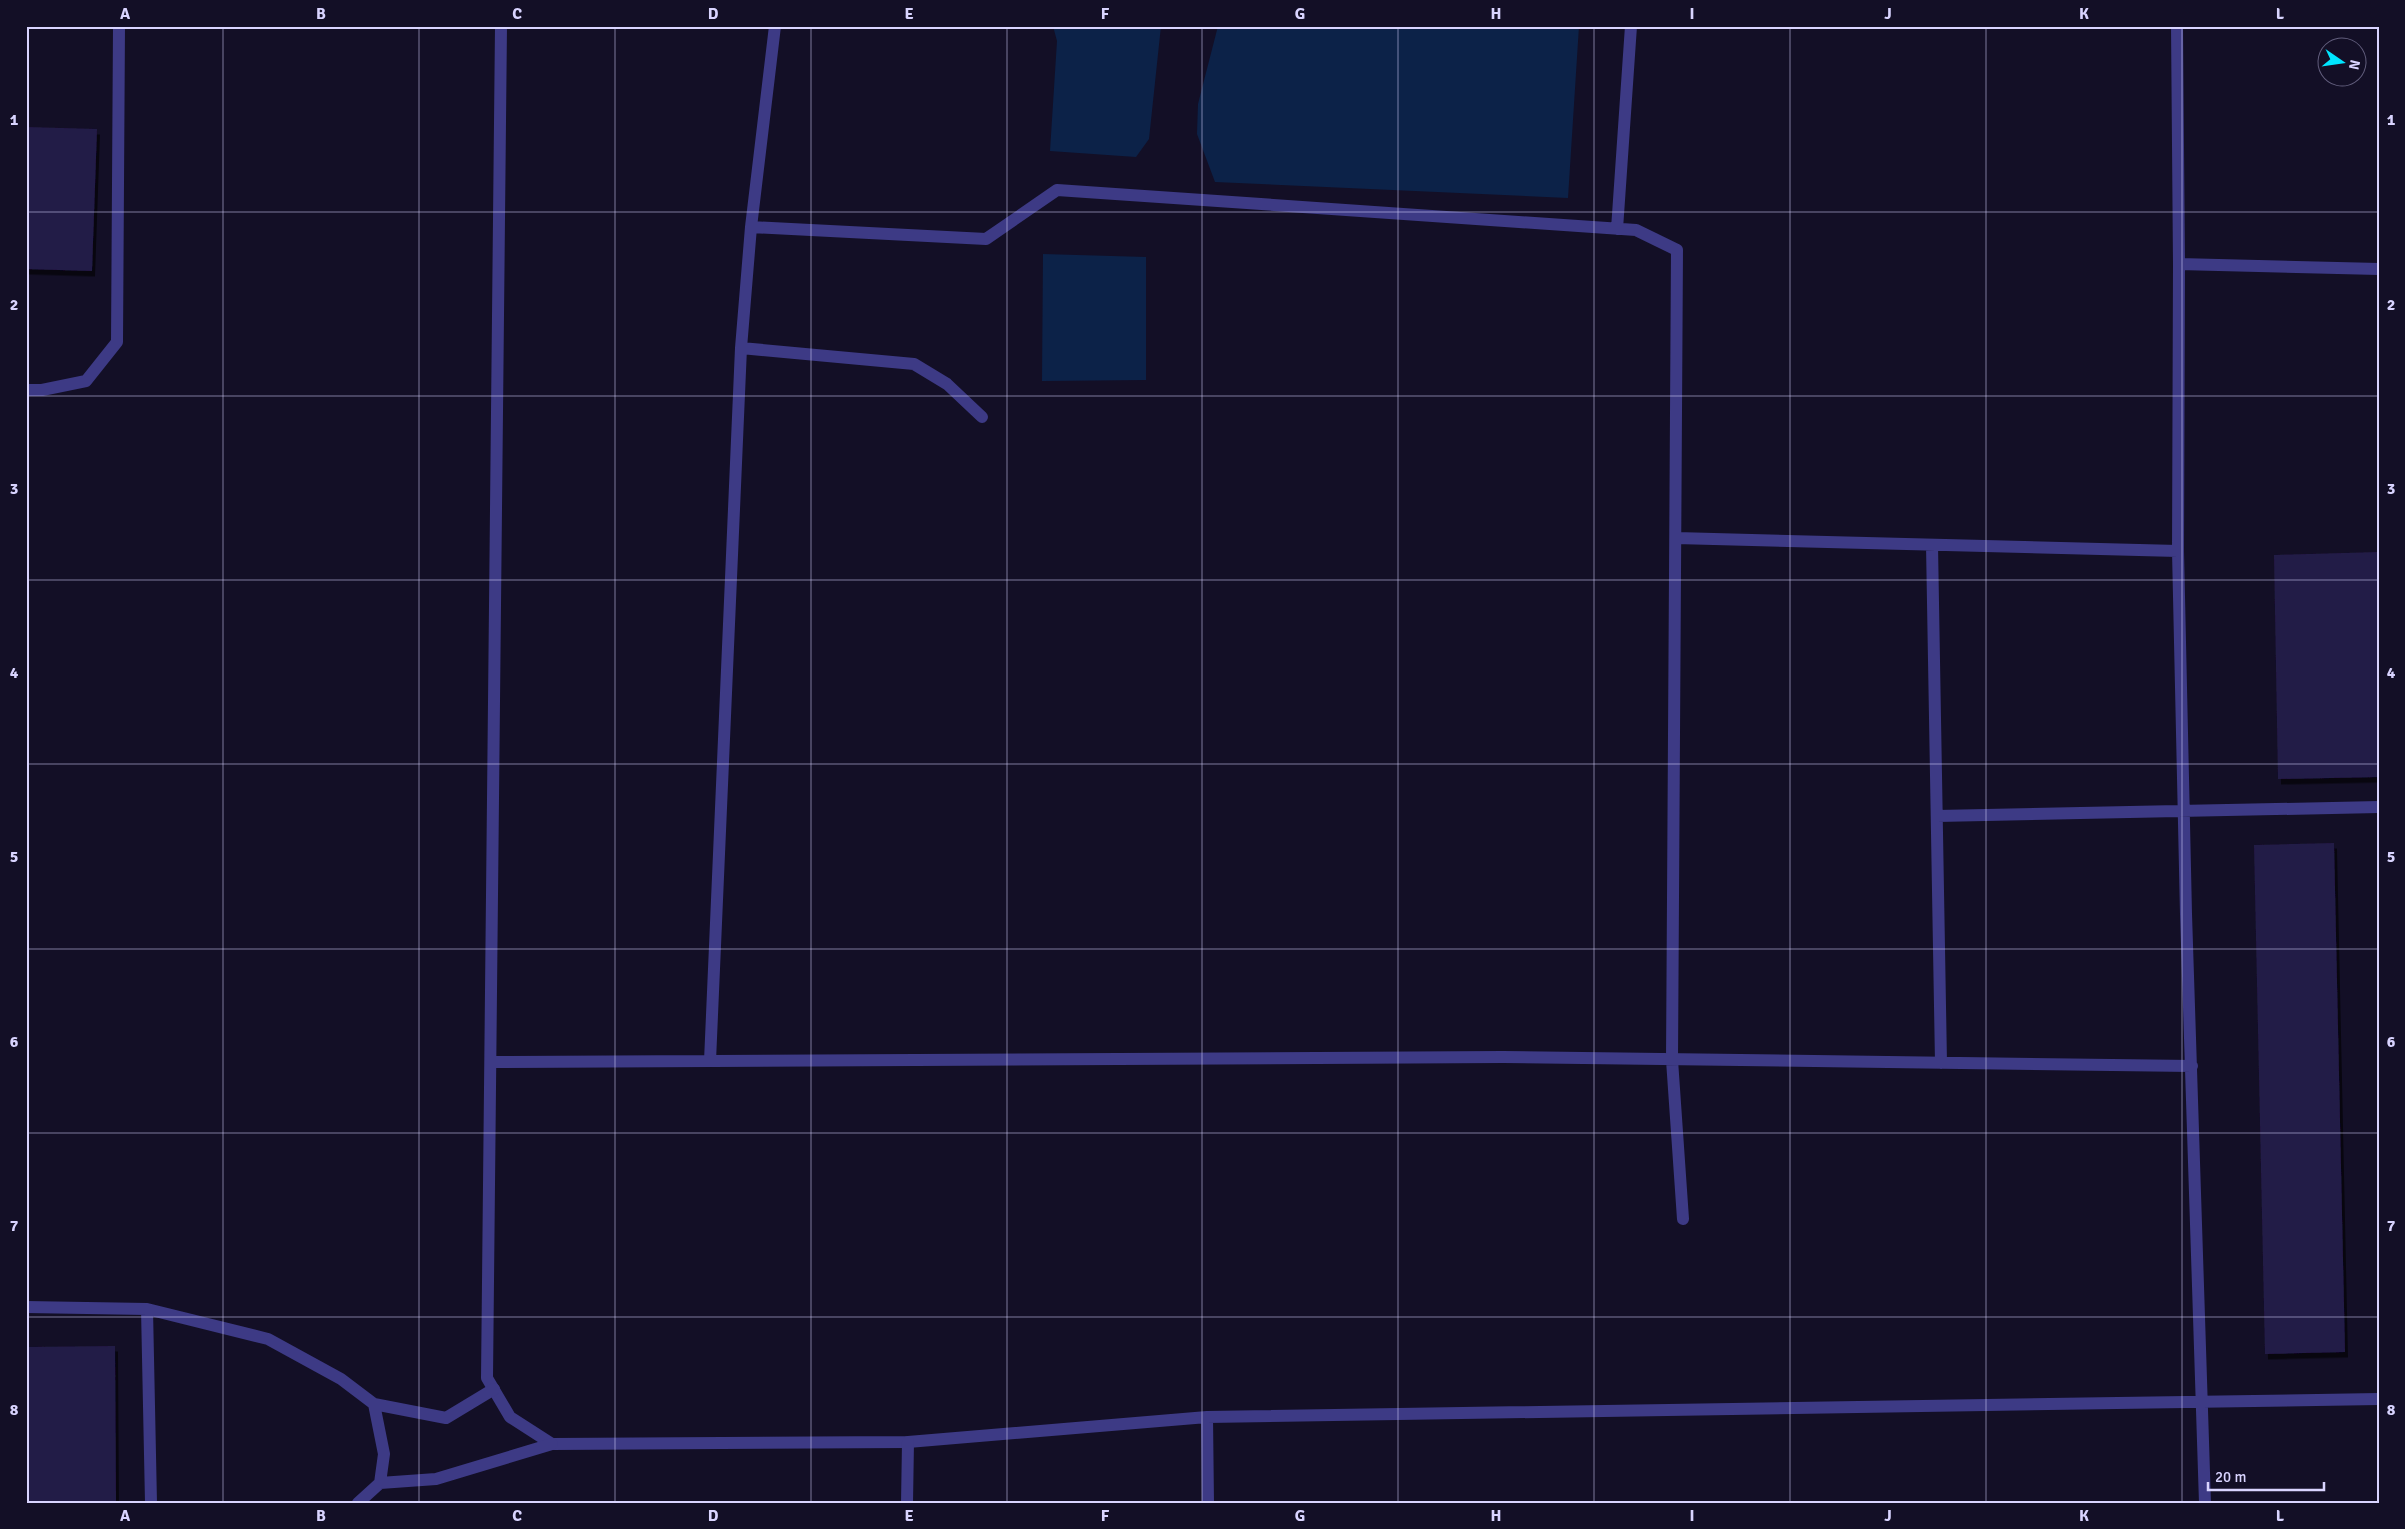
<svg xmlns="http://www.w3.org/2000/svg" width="2405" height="1529" font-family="Signika,sans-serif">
<defs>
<filter id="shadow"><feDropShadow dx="3" dy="5.5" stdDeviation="0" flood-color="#0009"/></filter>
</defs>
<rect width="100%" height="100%" fill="#130f26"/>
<path fill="#0c2248" d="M1053,26h108l-12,113 -13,18 -86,-6 7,-110z
M1218,26h361l-11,172 -353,-16 -18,-48 1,-30z
M1043,254l103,3v123l-104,1z"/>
<path fill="#241b47" filter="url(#shadow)" d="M26,127l71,2 -5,142 -66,-2z
M2379,552v225l-101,2 -4,-224z
M2334,843l11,509 -80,2 -11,-509z
M115,1346l1,157h-90v-156z"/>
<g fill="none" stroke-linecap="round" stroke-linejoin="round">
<path stroke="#3d3a85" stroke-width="12" d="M501,26l-14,1352 23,39 42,27 356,-2 299,-25 1172,-18
M2177,26l2,238 -1,287 8,363 19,589
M751,227l235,12 71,-49 579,40 41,20 -5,810 11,159
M1617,229l14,-203
M2179,264l200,5
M741,348l173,16 33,20 35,33
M1676,538l502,13
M1932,545l9,518
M1937,816l442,-9
M710,1061l31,-713 10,-121 24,-201
M492,1062l1011,-5 689,9
M1207,1417l1,86"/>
<path stroke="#3d3a85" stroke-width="12" d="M26,390h16l44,-9 31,-39 2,-316
M26,1307l121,2 121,30 73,40 33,25 10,50 -4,29 -22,20
M147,1309l4,194
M374,1404l72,14 48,-29
M380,1483l56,-4 116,-35
M907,1503l1,-61"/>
</g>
<path fill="none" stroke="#d9d4ff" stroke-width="1" stroke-opacity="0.55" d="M223,26v1477M419,26v1477M615,26v1477M811,26v1477M1007,26v1477M1202,26v1477M1398,26v1477M1594,26v1477M1790,26v1477M1986,26v1477M2182,26v1477M26,212h2353M26,396h2353M26,580h2353M26,764h2353M26,949h2353M26,1133h2353M26,1317h2353"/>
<rect width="2405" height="1529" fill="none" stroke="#130f26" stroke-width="55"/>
<g transform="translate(2342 62) rotate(103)"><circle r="24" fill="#130f26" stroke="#625e7d"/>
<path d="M0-4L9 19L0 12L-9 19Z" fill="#00e5ff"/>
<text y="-8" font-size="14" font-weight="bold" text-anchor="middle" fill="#d9d4ff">N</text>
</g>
<path d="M2208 1482v8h116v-8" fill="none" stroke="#d9d4ff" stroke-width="2.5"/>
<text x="2215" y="1482" font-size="15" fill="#d9d4ff" stroke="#130f26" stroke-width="4" paint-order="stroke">20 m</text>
<rect x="28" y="28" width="2350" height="1474" fill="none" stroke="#d9d4ff" stroke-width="2"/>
<g font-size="16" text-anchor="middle" font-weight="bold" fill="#d9d4ff">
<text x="125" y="19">A</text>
<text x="321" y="19">B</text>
<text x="517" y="19">C</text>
<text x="713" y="19">D</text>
<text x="909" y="19">E</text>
<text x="1105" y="19">F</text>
<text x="1300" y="19">G</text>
<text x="1496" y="19">H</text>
<text x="1692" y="19">I</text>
<text x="1888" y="19">J</text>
<text x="2084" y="19">K</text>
<text x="2280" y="19">L</text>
<text x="14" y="125">1</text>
<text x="2391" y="125">1</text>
<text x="14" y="310">2</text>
<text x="2391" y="310">2</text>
<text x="14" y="494">3</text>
<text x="2391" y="494">3</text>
<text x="14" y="678">4</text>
<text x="2391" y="678">4</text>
<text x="14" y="862">5</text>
<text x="2391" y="862">5</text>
<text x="14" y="1047">6</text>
<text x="2391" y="1047">6</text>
<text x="14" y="1231">7</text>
<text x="2391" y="1231">7</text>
<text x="14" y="1415">8</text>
<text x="2391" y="1415">8</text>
<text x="125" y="1521">A</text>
<text x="321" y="1521">B</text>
<text x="517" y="1521">C</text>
<text x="713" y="1521">D</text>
<text x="909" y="1521">E</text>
<text x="1105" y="1521">F</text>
<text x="1300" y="1521">G</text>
<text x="1496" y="1521">H</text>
<text x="1692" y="1521">I</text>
<text x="1888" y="1521">J</text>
<text x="2084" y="1521">K</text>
<text x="2280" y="1521">L</text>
</g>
</svg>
